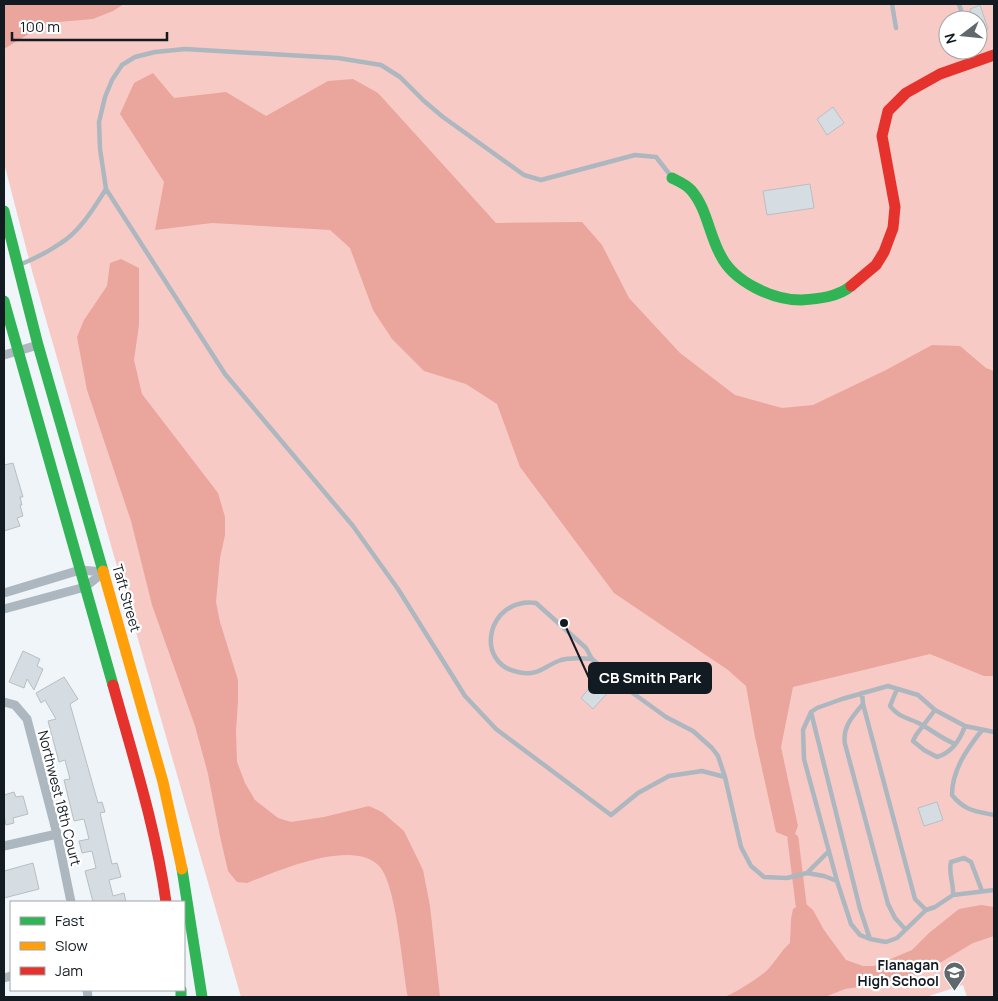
<svg xmlns="http://www.w3.org/2000/svg" width="998" height="1001" font-family="Manrope,sans-serif">
<rect width="100%" height="100%" fill="#f0f5f9"/>
<path fill="#f8cac5" fill-rule="evenodd" d="M4,4h990v993h-27l-4,-12 -37,12h-685l-209,-726 -28,-108zM948,20h30v30h-30z"/>
<path fill="#eaa59c" d="M4,4h120l-11,7 -20,8 -46,4 -43,26z
M153,73l21,25 52,-6 40,24 62,-35 25,-2 25,14 118,130 86,-1 20,23 27,53 51,55 55,42 47,13 31,-3 73,-35 46,-25 28,1 26,22 8,3v305h-10l-54,-22 -137,33 -12,60 17,79 -5,13 -17,-7 -21,-95 -9,-51 -18,-16 -114,-77 -94,-126 -23,-63 -31,-20 -42,-13 -32,-32 -19,-29 -23,-62 -20,-18 -118,-7 -57,7 9,-48 -44,-68 14,-31z
M121,259l18,9v57l-5,35 8,34 76,99 7,24v18l-5,23 -4,44 4,20 18,58v22l-2,29 1,31 8,21 10,17 23,18 13,4 33,-5 45,-11 13,6 22,19 19,39 7,36 10,91h-32c-6,-29 -11,-110 -28,-130 -25,-30 -103,4 -133,16l-10,-1 -9,-11 -8,-35 -12,-62 -13,-48 -43,-121 -21,-84 -44,-131 -10,-53 7,-17 23,-34 3,-23z
M801,904h5l7,6 11,20 22,30 17,6h11l38,-16 17,-17 30,-24 22,-4 13,2v29l-21,7 -45,27 -30,11 -53,8 -20,8h-100c10,-4 38,-21 45,-30 7,-8 12,-17 20,-24l1,-24 2,-10z"/>
<g fill="none" stroke-linecap="round" stroke-linejoin="round">
<path stroke="#eaa59c" stroke-width="11" d="M793,839l8,65"/>
</g>
<path fill="#d6dde2" stroke="#b8bfc3" d="M978,5h2l8,24 -10,3v-12h-5l-3,-11 8,-3z
M833,107l11,16 -17,12 -10,-16z
M810,184l4,24 -47,7 -4,-24z
M13,463l10,34h-3l2,8h-2l3,11 -6,2 3,8 -16,5v-66z
M23,651l17,8 -3,7 6,3 -9,21 -7,-11 -3,9 -15,-6z
M64,677l14,22 -8,5 28,99 4,-1 3,10 -5,1 12,51 5,-1 4,14 -12,3 4,16 11,-3 2,9h-33l-8,-31 11,-3 -4,-17 -10,2 -3,-12 10,-2 -5,-20 -10,2 -10,-41 6,-1 -5,-19 -6,2 -11,-41 8,-2 -11,-19 -4,3 -5,-10z
M598,678l13,11 -18,20 -12,-11z
M14,792l2,5 7,-1 5,18 -15,4 1,5 -8,2 -2,-9v-21z
M937,802l6,18 -19,6 -6,-18z
M33,863l6,26 -35,9v-27z"/>
<g fill="none" stroke-linecap="round" stroke-linejoin="round">
<path stroke="#acb7bf" stroke-width="4.5" d="M892,4l4,24
M959,4l5,16
M671,176l-15,-19 -21,-2 -94,25 -17,-5 -81,-58 -19,-16 -24,-24 -19,-12 -43,-7 -153,-9 -30,3 -20,5 -13,8 -10,15 -7,17 -6,25 1,27 6,40 119,185 128,152 45,63 67,107 31,33 115,86 27,-22 31,-17 33,-5 23,6
M19,265c15,-6 29,-13 42,-22 19,-12 33,-35 45,-54
M592,659c-10,-1 -21,-2 -31,1 -17,6 -23,17 -43,12 -44,-8 -32,-75 18,-69l50,45 6,11 38,32 36,26 27,14 19,17 6,8 7,21 16,70 10,19 13,11 23,1 20,-5 22,-22
M897,689l-7,17c10,13 21,12 34,20 10,6 19,13 31,18
M862,693l1,11 52,195 11,11
M863,704c-10,12 -21,23 -18,40l43,160 7,14 10,11
M935,710l-19,25 -3,6 11,9 13,7c14,-4 23,-17 28,-31
M811,712l49,197 10,30
M982,730c-15,19 -30,40 -30,65 13,16 23,16 42,20
M994,732l-29,-6 -30,-16 -17,-15 -30,-9 -46,13 -25,9 -6,4 -8,18 1,29 33,122 14,43 9,11 10,4 16,3 11,-4 29,-28 9,-3 18,-12 41,-5
M807,873l17,3 13,5
M953,895c1,-11 -5,-22 -2,-33l13,-4 7,4 11,29"/>
<path stroke="#acb7bf" stroke-width="9" d="M4,355l34,-10
M4,593l76,-23 24,2
M4,609l81,-22 19,-15
M4,702l11,3 12,14 30,115 14,68
M4,846l53,-12
M4,978l7,-2
M87,990l1,7"/>
<path stroke="#30b455" stroke-width="11" d="M672,178c6,3 15,7 19,12 16,18 18,45 30,66 13,26 52,44 80,44 17,-1 37,-3 50,-14
M4,211l34,134 65,226
M4,301l109,384
M182,869l20,128
M181,990v7"/>
<path stroke="#ff9f0a" stroke-width="11" d="M103,571l60,211 19,87"/>
<path stroke="#e5322d" stroke-width="11" d="M851,286l25,-21 8,-13 9,-24 2,-21 -13,-71 6,-25 18,-18 34,-19 54,-19
M113,685c20,72 43,143 53,217"/>
</g>
<defs>
<symbol id="school-pin" viewBox="-11 -11 22 30"><path d="M0 17L-7.5 6A9.5 9.5 0 1 1 7.5 6Z" fill="#60676d" stroke="#fff"/><path d="M0-5L7-2L0 1L-7-2ZM-4 1L0 2.5L4 1V4Q0 6-4 4Z" fill="#fff"/></symbol>
</defs>
<g fill-rule="evenodd">
<use href="#school-pin" x="942" y="960" width="25" height="34"/>
</g>
<g text-anchor="middle" dominant-baseline="central" stroke-width="4.5" stroke-linejoin="round" paint-order="stroke">
<g font-size="14" fill="#131b22" stroke="#fff">
<text transform="translate(127 598) rotate(74)">Taft Street</text>
<text transform="translate(60 798) rotate(76)">Northwest 18th Court</text>
</g>
<g font-size="14" font-weight="bold" fill="#131b22" stroke="#fff" text-anchor="end">
<text x="939" y="964">Flanagan<tspan x="939" dy="16">High School</tspan></text>
</g>
</g>
<path fill="none" stroke="#131b22" stroke-width="2" d="M564 623L589 678"/>
<circle fill="#131b22" stroke="#fff" stroke-width="2" cx="564" cy="623" r="5"/>
<rect fill="#131b22" stroke="#131b22" stroke-width="2" x="589" y="663" width="122" height="30" rx="5"/>
<g font-size="15" text-anchor="middle" font-weight="bold" fill="#fff">
<text x="650" y="683">CB Smith Park</text>
</g>
<rect width="998" height="1001" fill="none" stroke="#131b22" stroke-width="10"/>
<rect x="10" y="901" width="175" height="90" fill="#ffffff" stroke="#a1a4a7"/>
<rect x="20" y="917" width="25" height="8" fill="#30b455" stroke="#a1a4a7"/>
<text x="55" y="926" font-size="15" fill="#131b22">Fast</text>
<rect x="20" y="942" width="25" height="8" fill="#ff9f0a" stroke="#a1a4a7"/>
<text x="55" y="951" font-size="15" fill="#131b22">Slow</text>
<rect x="20" y="967" width="25" height="8" fill="#e5322d" stroke="#a1a4a7"/>
<text x="55" y="976" font-size="15" fill="#131b22">Jam</text>
<g transform="translate(963 35) rotate(254)"><circle r="24" fill="#ffffff" stroke="#a1a4a7"/>
<path d="M0-4L9 19L0 12L-9 19Z" fill="#60676d"/>
<text y="-8" font-size="14" font-weight="bold" text-anchor="middle" fill="#131b22">N</text>
</g>
<path d="M12 32v8h155v-8" fill="none" stroke="#131b22" stroke-width="2.5"/>
<text x="20" y="32" font-size="15" fill="#131b22" stroke="#ffffff" stroke-width="4" paint-order="stroke">100 m</text>
</svg>
